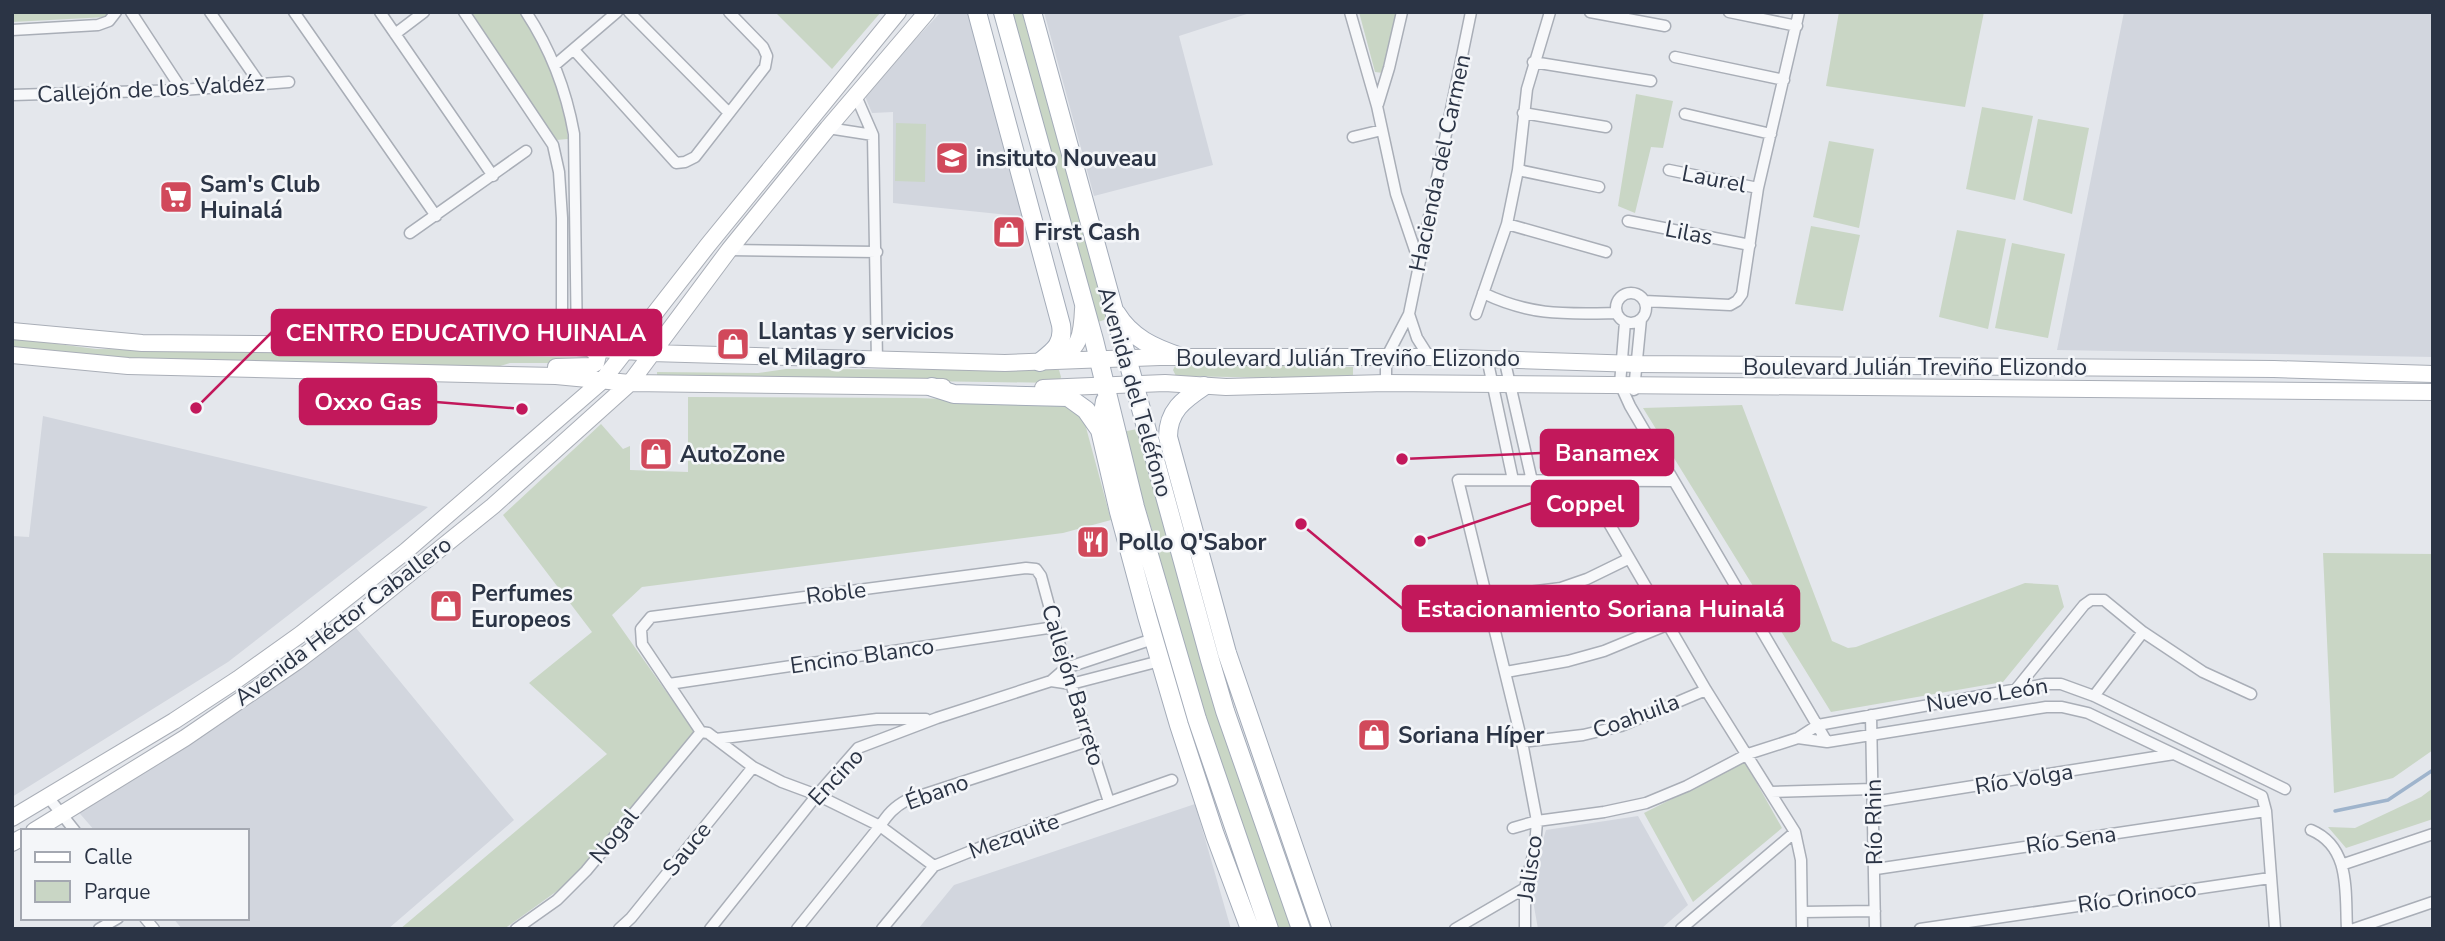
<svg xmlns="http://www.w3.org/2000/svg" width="2445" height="941" font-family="'Nunito Sans',sans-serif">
<rect width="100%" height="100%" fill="#e4e7ec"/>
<path fill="#d2d6de" d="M941,12h28l58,205 -134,-14v-91l-21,1 -8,-19z
M1044,12h209l-74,24 34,129 -119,31z
M2124,12h309v345l-376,-7z
M43,416l385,91 -200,155 -216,135v-261l17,1z
M352,623l162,197 -126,109h-206l-9,-11h74v-87h-152l-20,-23z
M1195,804l36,125h-313l36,-44z
M1638,816l50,89 -27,24h-123l-8,-45 16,-54z"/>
<path fill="#c9d6c5" d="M12,12h97l-2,5 -95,5z
M469,12h51c25,40 44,80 48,127l-12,1z
M775,12h106l-49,57z
M1008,12h14l85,307 -12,4z
M1359,12h39l-15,61 -8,-1z
M1839,12h145l-19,95 -139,-21z
M1636,94l37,7 -10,47 -12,-1 -16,66 -17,-7z
M1982,107l51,9 -18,84 -49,-11z
M2038,119l51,9 -17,86 -49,-14z
M896,123l30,1 -1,58 -30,-1z
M1829,141l45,8 -15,79 -46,-11z
M1811,226l49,9 -17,76 -48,-7z
M1957,230l49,9 -18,90 -49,-12z
M2012,243l53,11 -17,84 -53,-10z
M12,338l84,11 310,4 185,5 -2,5h-79l-13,4 -328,-4 -157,-15z
M1176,364l177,3v12l-177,-3 -3,-6z
M786,369l273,1 2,7 -2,6 -402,-6v-5l101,1z
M688,397l227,1 154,5 15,17 27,100 -48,13 -421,54 -30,28 82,116 -123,150 -67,48h-104l207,-175 -78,-71 63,-51 -89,-117 98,-91 22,25 7,-3v24l58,2z
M1742,405l90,236 16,7 8,-1 169,-64 33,2 6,22 -61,75 -172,30 -188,-304z
M1137,429l67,239 90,261h-16l-37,-99 -49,-150 -40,-150 -30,-98z
M2323,553l110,1v196l-40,28 -59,15z
M1745,762l37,66 -89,74 -49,-89z
M2433,788v31l-87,29 -18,-21 27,1 66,-31z"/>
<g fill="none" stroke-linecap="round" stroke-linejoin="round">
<path stroke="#9fb4cc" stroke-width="3.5" d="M2335,811l53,-11 45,-30"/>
<defs>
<path id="street" d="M131,12l51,78
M210,12l50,72
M294,12l142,204
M380,12l113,164
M464,12l89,133 6,27 3,46v128
M526,12c25,38 40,77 48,122l3,213
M629,12l100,101
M1350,12l27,94 19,88 22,65
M1590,12l75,14
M1729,12l68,14
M12,30l86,-5 11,-4 7,-9
M395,34l29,-22
M574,50l102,113 9,-1 10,-5 70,-90 2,-11 -4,-9 -34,-35
M1675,57l109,23
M1533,62l118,19
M555,65l62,-53
M12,95l170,-5 107,-8
M856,96l17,39 4,226
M1378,104l11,-36 13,-56
M1523,113l83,14
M1685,114l86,20
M828,128l45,7
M1353,137l29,-7
M1518,170l81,17
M1669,170l89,18
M1628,221l122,24
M1507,224l99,28
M410,233l116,-82
M729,250l148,2
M1483,293c48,23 81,21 133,20
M1616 308a15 15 0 1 1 30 0a15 15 0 1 1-30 0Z
M1644,301l86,4 7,-4 5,-7 16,-106 41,-176
M1409,314l8,24 12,19
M1476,314l31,-90 11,-54 9,-81 23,-77
M1625,322l-5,62 10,22 197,336
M1487,358l26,122
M1504,358l28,123
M1386,383v-25l23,-44 62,-302
M1634,390l7,-71
M1585,482l121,208 89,142 6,28 1,69
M1486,597l75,-9 26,-9 41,-20
M1506,672l62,-11 36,-10 63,-26
M1051,681l20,3 89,-23
M669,684l386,-57
M2017,688l67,-83 7,-5h13l39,32 60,40 48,22
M2094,696l49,-64
M1871,715l4,214
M701,732l-59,-88 -1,-15 10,-12 375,-49 10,1 5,7 25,92 43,134
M701,732l7,1 45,34 29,15 35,13 63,31 54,40
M1798,738l29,4 219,-35h16l26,6 174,83 4,15 9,118
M716,739l161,-20h49
M1522,742l61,-7 38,-9 85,-36
M1771,792l102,-3
M48,797l27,34
M1873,802l301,-48
M1513,828l24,-7 67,-9 42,-9 41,-17 61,-32 50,-16 20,-13 228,-41h15l33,12 191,93
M2311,830c40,17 34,62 36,99
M2344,864l89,-30
M1876,869l390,-58
M1802,912l73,-1
M145,918l9,11
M99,929l19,-11
M516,929l41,-29 29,-29 115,-139
M619,929l12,-11 122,-151
M710,929l107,-134 41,-47 79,-30 114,-37 15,-13 87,-29
M797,929l83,-103c8,-12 14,-19 27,-26l181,-59
M882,929l52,-63 45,-18 193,-68
M1455,929l70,-41
M1525,929v-41l10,-41 2,-26 -15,-79 -64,-262 214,1
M1681,929l114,-97
M1920,929l350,-51
M2354,929l79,-27"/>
<path id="secondary" d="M12,331l130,12 435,4 74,6 354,10 155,-6h269l208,7 637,5 159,5
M12,355l116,11 428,10 74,7 313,4
M1054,361c26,-11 28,-26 29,-52
M556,367l35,-1 5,-3 2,-8 -9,-8
M1043,388l122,-5 61,4 160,-4 1047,9
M12,818l162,-97 64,-42 63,-45 105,-83 196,-170 106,-136 190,-233
M34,831l151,-93 111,-76 62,-47 135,-109 137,-123 99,-133 99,-122 99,-116
M12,843l11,-6"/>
<path id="primary" d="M977,12l84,313c3,19 -7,26 -21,37
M1003,12l91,328 41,167 62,212 72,210
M1032,12l178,648 15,51 76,218
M1116,313c15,25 38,35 65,44
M1204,386c-21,14 -36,25 -36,51l59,216 95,276
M932,387l22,7 114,3 18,13 14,20
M1105,401l-5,29 19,82 28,104 32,109 36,110 35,94"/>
</defs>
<use href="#street" stroke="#a9aeb7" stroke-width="13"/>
<use href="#secondary" stroke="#a9aeb7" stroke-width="18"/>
<use href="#primary" stroke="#a3abb8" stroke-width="20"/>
<use href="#street" stroke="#f7f8fa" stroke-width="10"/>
<use href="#secondary" stroke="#fff" stroke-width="16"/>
<use href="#primary" stroke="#fff" stroke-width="18"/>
</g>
<defs>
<symbol id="school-square" viewBox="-11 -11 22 22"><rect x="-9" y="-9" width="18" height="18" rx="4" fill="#d1495b" stroke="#f4f6f9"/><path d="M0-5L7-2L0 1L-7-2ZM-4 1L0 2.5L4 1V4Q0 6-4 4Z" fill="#fff"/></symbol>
<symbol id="supermarket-square" viewBox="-11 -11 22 22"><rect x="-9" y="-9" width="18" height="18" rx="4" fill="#d1495b" stroke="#f4f6f9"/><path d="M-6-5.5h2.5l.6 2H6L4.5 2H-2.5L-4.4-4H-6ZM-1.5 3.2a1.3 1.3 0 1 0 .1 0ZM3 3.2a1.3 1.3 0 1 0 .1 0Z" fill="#fff"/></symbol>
<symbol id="shop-square" viewBox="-11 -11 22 22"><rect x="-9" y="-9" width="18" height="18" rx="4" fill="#d1495b" stroke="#f4f6f9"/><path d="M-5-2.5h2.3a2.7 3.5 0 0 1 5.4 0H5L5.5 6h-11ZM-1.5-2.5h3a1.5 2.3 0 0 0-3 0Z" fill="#fff"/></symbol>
<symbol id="restaurant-square" viewBox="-11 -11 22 22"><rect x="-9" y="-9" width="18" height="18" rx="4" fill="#d1495b" stroke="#f4f6f9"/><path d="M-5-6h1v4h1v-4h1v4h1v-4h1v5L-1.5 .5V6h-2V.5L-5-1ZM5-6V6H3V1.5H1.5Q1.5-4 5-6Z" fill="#fff"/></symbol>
</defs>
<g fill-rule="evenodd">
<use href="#school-square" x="933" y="139" width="38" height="38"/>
<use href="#supermarket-square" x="157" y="178" width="38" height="38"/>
<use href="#shop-square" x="990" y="213" width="38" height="38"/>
<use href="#shop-square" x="714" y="325" width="38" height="38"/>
<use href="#shop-square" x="637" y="435" width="38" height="38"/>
<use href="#restaurant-square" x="1074" y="523" width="38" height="38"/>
<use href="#shop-square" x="427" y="587" width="38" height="38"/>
<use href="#shop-square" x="1355" y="716" width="38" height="38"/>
</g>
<g text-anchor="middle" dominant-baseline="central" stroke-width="5" stroke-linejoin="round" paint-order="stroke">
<g font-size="23" fill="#2b3445" stroke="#f4f6f9">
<text transform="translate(151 89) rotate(-3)">Callejón de los Valdéz</text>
<text transform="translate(1440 163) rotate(-78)">Hacienda del Carmen</text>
<text transform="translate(1714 179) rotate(11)">Laurel</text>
<text transform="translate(1689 233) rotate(11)">Lilas</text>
<text x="1348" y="358">Boulevard Julián Treviño Elizondo</text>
<text x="1915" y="367">Boulevard Julián Treviño Elizondo</text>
<text transform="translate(1135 392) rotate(74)">Avenida del Teléfono</text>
<text transform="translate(836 593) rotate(-7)">Roble</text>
<text transform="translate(343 621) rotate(-37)">Avenida Héctor Caballero</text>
<text transform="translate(862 656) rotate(-8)">Encino Blanco</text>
<text transform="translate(1073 685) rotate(73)">Callejón Barreto</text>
<text transform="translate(1987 695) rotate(-9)">Nuevo León</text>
<text transform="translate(1636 716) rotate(-20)">Coahuila</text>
<text transform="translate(836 777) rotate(-47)">Encino</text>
<text transform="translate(2024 779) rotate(-9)">Río Volga</text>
<text transform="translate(937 792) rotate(-20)">Ébano</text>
<text transform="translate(1874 822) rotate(-91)">Río Rhin</text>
<text transform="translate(614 836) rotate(-51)">Nogal</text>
<text transform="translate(1014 836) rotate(-20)">Mezquite</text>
<text transform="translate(2071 840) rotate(-8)">Río Sena</text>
<text transform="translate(687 849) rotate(-51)">Sauce</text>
<text transform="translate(1530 868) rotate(-82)">Jalisco</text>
<text transform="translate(2137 897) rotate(-8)">Río Orinoco</text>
</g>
<g font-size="23" font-weight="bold" fill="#2b3445" stroke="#f4f6f9" text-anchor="start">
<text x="976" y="158">insituto Nouveau</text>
<text x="200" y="184">Sam's Club<tspan x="200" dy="26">Huinalá</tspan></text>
<text x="1034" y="232">First Cash</text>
<text x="758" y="331">Llantas y servicios<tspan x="758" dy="26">el Milagro</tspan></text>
<text x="680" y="454">AutoZone</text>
<text x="1118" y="542">Pollo Q'Sabor</text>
<text x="471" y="593">Perfumes<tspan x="471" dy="26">Europeos</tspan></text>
<text x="1398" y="735">Soriana Híper</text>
</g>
</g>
<path fill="none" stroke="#c2185b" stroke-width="2.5" d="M196 408L272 332M522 409L436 402M1402 459L1541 453M1420 541L1532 503M1301 524L1403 609"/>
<g fill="#c2185b" stroke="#f4f6f9" stroke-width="2.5">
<circle cx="196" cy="408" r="7"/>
<circle cx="522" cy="409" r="7"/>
<circle cx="1402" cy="459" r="7"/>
<circle cx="1420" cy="541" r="7"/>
<circle cx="1301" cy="524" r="7"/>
</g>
<g fill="#c2185b" stroke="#c2185b" stroke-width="2.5">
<rect x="272" y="310" width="389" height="45" rx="7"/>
<rect x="300" y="379" width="136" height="45" rx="7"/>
<rect x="1541" y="430" width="132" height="45" rx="7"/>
<rect x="1532" y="481" width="106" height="45" rx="7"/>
<rect x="1403" y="586" width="396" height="45" rx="7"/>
</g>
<g font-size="24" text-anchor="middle" font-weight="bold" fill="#fff">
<text x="466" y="341">CENTRO EDUCATIVO HUINALA</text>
<text x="368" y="410">Oxxo Gas</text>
<text x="1607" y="461">Banamex</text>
<text x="1585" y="512">Coppel</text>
<text x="1601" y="617">Estacionamiento Soriana Huinalá</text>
</g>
<rect width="2445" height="941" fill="none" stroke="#2b3445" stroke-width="28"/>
<rect x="21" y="829" width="228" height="91" fill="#f4f6f9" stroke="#a4a8b1" stroke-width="2"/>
<rect x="35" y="852" width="35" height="10" fill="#ffffff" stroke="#a4a8b1" stroke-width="2"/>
<text x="84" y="864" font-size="21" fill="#2b3445">Calle</text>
<rect x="35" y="881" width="35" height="21" fill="#c9d6c5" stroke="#a4a8b1" stroke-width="2"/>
<text x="84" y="899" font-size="21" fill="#2b3445">Parque</text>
</svg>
